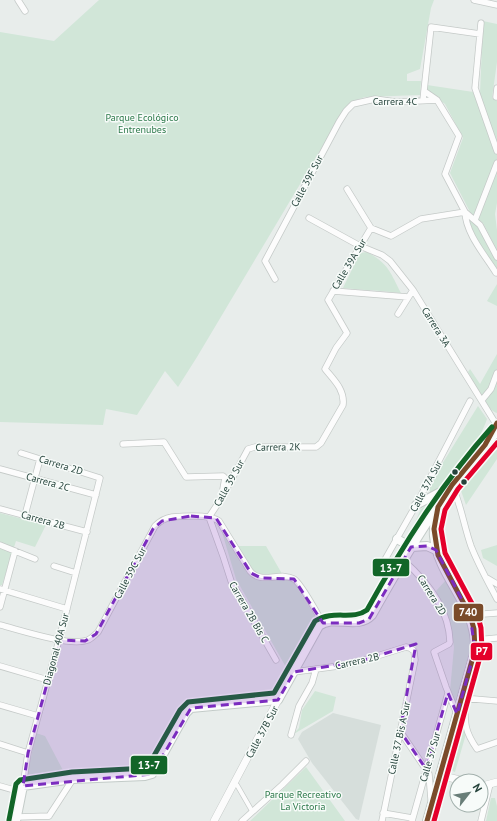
<svg xmlns="http://www.w3.org/2000/svg" width="497" height="821" font-family="'PT Sans',sans-serif">
<rect width="100%" height="100%" fill="#e8edeb"/>
<path fill="#d6dedb" d="M333,713l48,12 -22,95 -3,-1 -44,-56 -14,-24 4,-7z"/>
<path fill="#d1e6d8" d="M99,0h335l-3,8 -11,61 -13,5v7h14l-1,14 -55,2 -9,3 -10,7 -149,250 -19,30 -13,-16 -28,44 -31,-6 -3,16 -103,-3v-390l54,9z
M483,21l14,3v38l-5,36 5,3v102l-2,11 2,16v20l-14,-27 -13,-11 -20,-39 13,-35 -18,-34 -18,-14v-5l53,8z
M468,217l10,10 19,34v10l-24,-38z
M367,252c22,12 23,20 34,41l-31,-3v1l-5,-1 -22,-2 17,-35z
M497,284v22l-10,-5z
M497,354v59c-10,-2 -24,-32 -29,-41l2,-3 10,15z
M478,406l9,13c-8,24 -34,61 -56,74l-2,-3 5,-13z
M497,443v16l-31,46 -7,-20z
M434,500l2,1 -11,17 -14,19 -2,-2 12,-26z
M0,513l46,12 -11,22 -19,-6 -14,44h-2z
M221,529l11,17h34l19,33 8,2 23,37 -29,51 -51,-90z
M497,545v21l-14,-8 -2,-8z
M446,580l22,44 4,17 -16,63 -6,-13 4,-44 -5,-29 -13,-27z
M315,691l21,6 -3,14 -41,24 7,-7 3,-18z
M463,715l3,19 -11,38 -7,-3z
M36,733l9,3 21,40 -40,5z
M306,767l39,54h-95z
M491,798h4l2,8v15h-11z"/>
<g fill="none" stroke-linecap="round" stroke-linejoin="round">
<defs>
<path id="pedestrian" d="M237,785l15,26"/>
<path id="minor" d="M18,0l7,11
M474,0l23,5
M481,23l-6,65 22,63
M497,88l-1,9h1
M424,91l13,9 22,36 -14,38 20,38 15,13 17,32
M423,100l8,-73 49,7
M347,189l24,39
M309,218l51,28 22,9 8,6 23,29 83,134
M475,220l22,-57
M371,228l20,8 30,-17 44,-7c1,22 20,43 31,61h1
M275,279l-10,-18 74,-139 7,-11 7,-7 22,-5 21,3 41,-2
M333,291l75,6
M398,314l15,-24
M482,400l9,-11 6,-16
M123,444l41,-2 22,35 37,-1 2,2 -2,11 2,2
M21,453l79,25 -41,162 -31,113 -5,33
M0,469l96,26
M452,485c9,20 12,41 19,61 7,18 17,36 26,53
M0,509l87,23
M25,515l15,-56
M209,517l12,-18 27,-50 7,-2h61l5,-4 22,-38c2,-15 -9,-25 -18,-36l11,-21 11,-15 -19,-33 43,-72
M209,517l14,39 8,25 45,79
M0,545l35,14
M403,560c24,21 46,49 47,82l-1,2 -15,8 12,35 11,27
M54,566l22,7
M379,570l37,-65 54,-104
M487,578l10,6
M0,589l67,20
M0,607l15,-56
M470,615l27,-2
M0,625c20,5 70,22 88,15 4,-2 7,-5 10,-8l57,-106c4,-4 10,-8 17,-9 11,-1 38,-3 47,4l31,50c11,14 30,0 44,8 8,5 23,35 29,44
M476,640l21,-2
M0,666l48,14
M294,672l52,-7 15,-4 45,-14 4,1 4,3 1,9 -33,161
M462,698l35,3
M465,698c0,23 -2,31 12,51l20,-7
M0,705l38,11
M400,731l29,43 2,25
M291,735l8,-29 13,-23 4,-14
M0,744l28,9
M0,786l21,6
M383,813l29,5
M49,816l24,-37
M17,817l32,-1
M242,821l40,-36 24,-24
M412,821l36,-128
M481,821l9,-37"/>
<path id="tertiary" d="M439,775l25,6
M481,785h5l11,-3
M214,821l64,-121"/>
<path id="secondary" d="M490,436l7,-13
M416,505l34,-18
M397,539l14,8 16,-1 9,4
M16,821l7,-35 50,-7 72,-3 7,-2 34,-61 5,-5 87,-8 41,-74c15,-12 38,5 53,-11 36,-64 74,-129 125,-183
M427,821l48,-171c2,-46 -37,-71 -41,-114 -1,-8 1,-16 3,-24"/>
</defs>
<use href="#pedestrian" stroke="#c5cac8" stroke-width="5.5"/>
<use href="#minor" stroke="#c5cac8" stroke-width="7"/>
<use href="#tertiary" stroke="#c5cac8" stroke-width="8"/>
<use href="#secondary" stroke="#c3cbc8" stroke-width="10"/>
<use href="#pedestrian" stroke="#fcfcfc" stroke-width="4"/>
<use href="#minor" stroke="#fcfcfc" stroke-width="5.5"/>
<use href="#tertiary" stroke="#fcfcfc" stroke-width="7"/>
<use href="#secondary" stroke="#fcfcfc" stroke-width="8"/>
<defs>
<path id="bus-1" d="M427,821l48,-171 -1,-21 -4,-14 -32,-60 -4,-26 4,-22 14,-22 33,-40 12,-22"/>
<path id="bus-2" d="M434,821l48,-171 -1,-22 -4,-15 -32,-60 -4,-24 4,-19 13,-21 39,-46"/>
<path id="bus-3" d="M9,820l7,-36 4,-4 52,-8 75,-4 33,-58 8,-8 86,-9 41,-72c19,-12 37,0 52,-11 36,-65 75,-127 125,-183"/>
</defs>
<use href="#bus-1" stroke="#f7fbf9" stroke-width="8"/>
<use href="#bus-2" stroke="#f7fbf9" stroke-width="8"/>
<use href="#bus-3" stroke="#f7fbf9" stroke-width="8"/>
<use href="#bus-1" stroke="#7a4b2a" stroke-width="5"/>
<use href="#bus-2" stroke="#e4002b" stroke-width="5"/>
<use href="#bus-3" stroke="#126628" stroke-width="5"/>
</g>
<path fill="#7b2cbf" fill-opacity="0.2" stroke="#7b2cbf" stroke-width="3" stroke-dasharray="8 5" stroke-linejoin="round" d="M191,516l25,2 35,55 10,5 33,1 29,44h36l10,-4 42,-72 16,-1 9,4 34,65 5,35 -18,64 -9,-21 -22,76 -26,-38 16,-87 -55,17 -67,11 -16,28 -87,8 -39,66 -129,12 5,-33 31,-113 26,1 11,-7 57,-105 9,-8z"/>
<g fill="#24423a" stroke="#f7fbf9" stroke-width="1.5">
<circle cx="455" cy="472" r="3.5"/>
<circle cx="464" cy="482" r="3.5"/>
</g>
<g text-anchor="middle" dominant-baseline="central" stroke-width="3" stroke-linejoin="round" paint-order="stroke">
<g font-size="10" fill="#24423a" stroke="#f7fbf9">
<text x="395" y="101">Carrera 4C</text>
<text transform="translate(307 181) rotate(-62)">Calle 39F Sur</text>
<text transform="translate(349 264) rotate(-59)">Calle 39A Sur</text>
<text transform="translate(436 327) rotate(58)">Carrera 3A</text>
<text transform="translate(278 447) rotate(-1)">Carrera 2K</text>
<text transform="translate(61 465) rotate(17)">Carrera 2D</text>
<text transform="translate(48 482) rotate(15)">Carrera 2C</text>
<text transform="translate(229 483) rotate(-61)">Calle 39 Sur</text>
<text transform="translate(426 486) rotate(-62)">Calle 37A Sur</text>
<text transform="translate(43 520) rotate(15)">Carrera 2B</text>
<text transform="translate(130 573) rotate(-62)">Calle 39C Sur</text>
<text transform="translate(432 595) rotate(58)">Carrera 2D</text>
<text transform="translate(249 612) rotate(60)">Carrera 2B Bis C</text>
<text transform="translate(56 649) rotate(-75)">Diagonal 40A Sur</text>
<text transform="translate(357 661) rotate(-13)">Carrera 2B</text>
<text transform="translate(262 732) rotate(-62)">Calle 37B Sur</text>
<text transform="translate(399 738) rotate(-78)">Calle 37 Bis A Sur</text>
<text transform="translate(430 757) rotate(-74)">Calle 37 Sur</text>
</g>
<g font-size="10" fill="#2d7a4b" stroke="#f7fbf9">
<text x="142" y="117">Parque Ecológico<tspan x="142" dy="12">Entrenubes</tspan></text>
<text x="303" y="794">Parque Recreativo<tspan x="303" dy="12">La Victoria</tspan></text>
</g>
</g>
<g stroke="#f7fbf9" stroke-width="1.5">
<rect x="372" y="558" width="38" height="19" rx="4" fill="#126628"/>
<rect x="453" y="603" width="31" height="19" rx="4" fill="#7a4b2a"/>
<rect x="470" y="642" width="23" height="19" rx="4" fill="#e4002b"/>
<rect x="130" y="755" width="38" height="20" rx="4" fill="#126628"/>
</g>
<g font-size="11" text-anchor="middle" font-weight="bold" fill="#fff">
<text x="391" y="572">13-7</text>
<text x="468" y="616">740</text>
<text x="482" y="655">P7</text>
<text x="149" y="769">13-7</text>
</g>
<g transform="translate(469 793) rotate(59)"><circle r="19" fill="#f7fbf9" stroke="#a3b1ad"/>
<path d="M0-3L7 15L0 10L-7 15Z" fill="#697e78"/>
<text y="-6" font-size="11" font-weight="bold" text-anchor="middle" fill="#24423a">N</text>
</g>
</svg>
